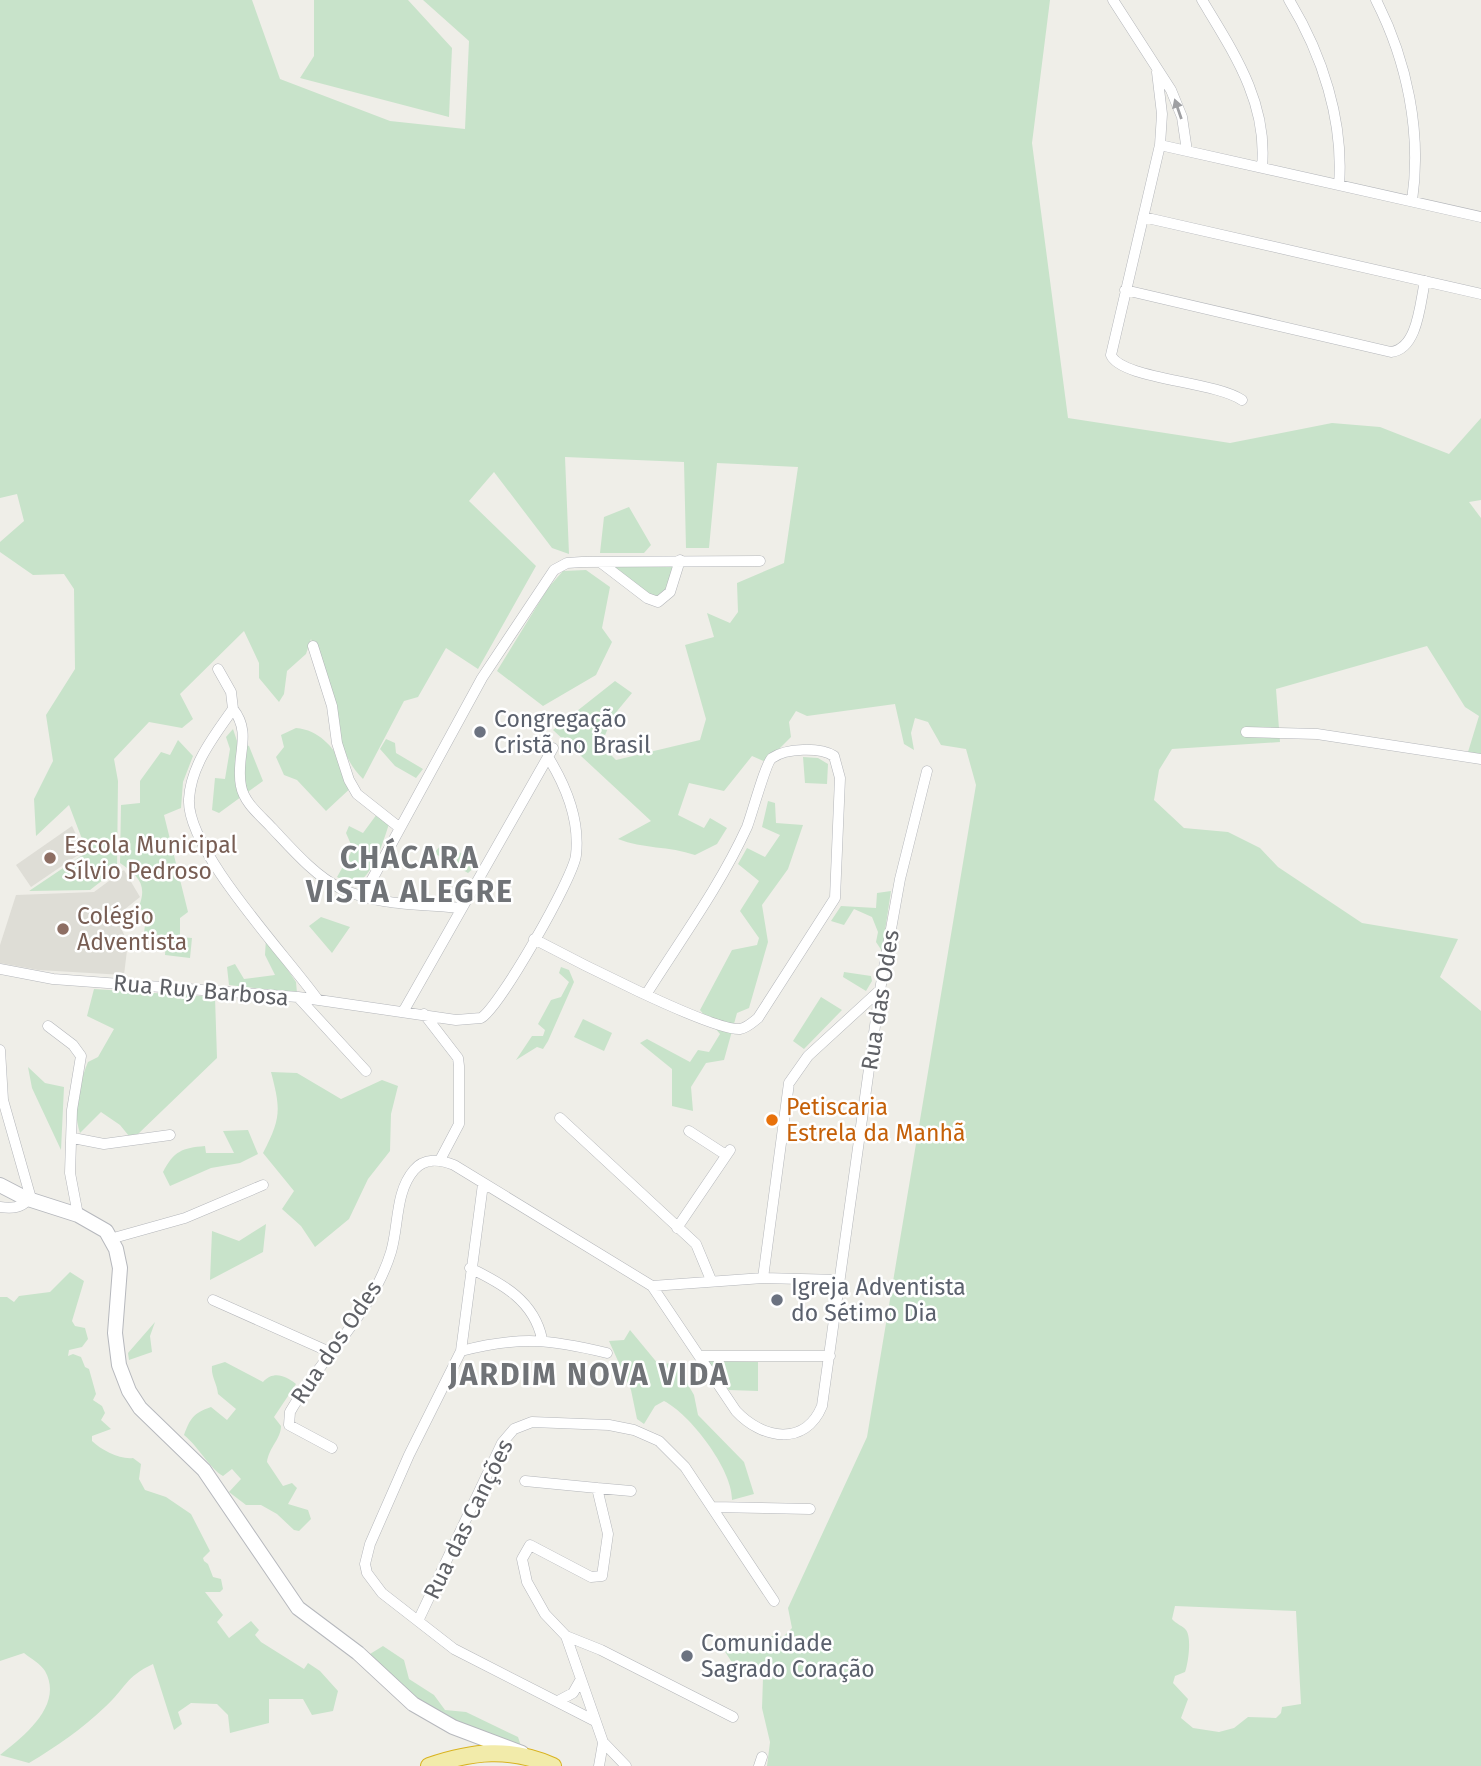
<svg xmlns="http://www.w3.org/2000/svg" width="1481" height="1766" font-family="'Fira Sans',sans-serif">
<rect width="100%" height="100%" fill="#efeee8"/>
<path fill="#deddd6" d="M72,826l12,25 -53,36 -15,-22z
M124,870l16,27 -25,20 13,25 -4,33 -86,-5 -38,-7v-18l16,-50 78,-3z"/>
<path fill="#c8e3ca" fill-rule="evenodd" d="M0,0h252l28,79 110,42 75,8 4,-88 -46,-41h627l-18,143 36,275 162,25 102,-20 48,4 69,27 32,-36v82l-12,2 12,16v236l-13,-2 11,-36 -14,-9 -38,-61 -151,43 4,53 -108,7 -13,21 -5,30 30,28 44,4 32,16 18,19 84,56 96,16 -18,38 41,34v755h-714l3,-24 -8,-34 1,-30 -24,-5 -19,-29 28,-7 3,11 11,1 8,-13 13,1 9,-9 -4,-20 79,-171 109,-652 -10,-36 -25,-4 -13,-23 -13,-4 -4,15 3,17 -10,-6 -9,-40 -88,12 -11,-5 -7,11 2,15 -25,25 -14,-6 -28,35 -35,-8 -11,32 26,13 6,-10 17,10 -10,16 -22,11c-26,-9 -52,-6 -77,-16l33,-18 -98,-91 62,-49 17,12 -19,23 -12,29 15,15 84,-20 6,-21 -21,-74 29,-8 -7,-24 23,10 8,-11 -1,-29 47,-20 14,-96 -81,-4 -8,85h-23l-2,-86 -119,-5 4,97 -17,-6 -58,-76 -25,29 67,65 -58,103 -32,-21 -28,49 -14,4 -41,78c-23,-23 -23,-46 -30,-76 -5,-22 -15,-43 -22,-64l-5,15 -19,17 -3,23 -5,8 -20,-24v-15l-15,-32 -64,63 13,25 -11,9 -33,-6 -35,37 4,22 -1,88 -27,21 -61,1 58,-39 -18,-47 -33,31 -2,-37 19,-38 -7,-46 29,-46 -1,-80 -10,-15 -31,1 -33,-23v-10l24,-21 -7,-27 -17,4zM1175,1606l121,5 5,93 -19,3 -1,6 -5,5 -28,-1 -14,11 -15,4 -26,-4 -12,-10 7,-19 -15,-16 2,-7 10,-4c3,-8 7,-34 1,-42 -3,-4 -10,-6 -14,-11z
M314,0h94l44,48 -3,69 -149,-39 14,-22z
M629,507l22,38 -7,8h-44l4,-36z
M680,560l-7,25 -15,17 -58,-41z
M586,570l24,17 -8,41 10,14 -16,33 -53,31 -46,-35 51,-83 15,-17z
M296,728c32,3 44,32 59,56l-29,27 -29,-31 -13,-5 -8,-18 8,-10 -3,-12z
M233,729l4,12 12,5 14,35 -44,32 -7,-3 3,-32 10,1 5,-30 -4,-12z
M386,739l9,4 1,10 27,16 -7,9 -21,-12 -15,-17z
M178,740l15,16 -10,26 -2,26 -17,7 24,97 -8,6v19l12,1 -2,20 -25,-3 1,-19 -22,-3 2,-16 -7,-11c9,-22 -2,-31 -19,-43l1,-58 19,-2v-22l21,-29 9,3z
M803,757l15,1 10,6 -1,20 -22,-1z
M768,801l7,2 1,20 27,2 -15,44 -26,36 6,37 -19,66 -12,5 -13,47 -18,3 -15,24 2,24 -21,-5v-37l-32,-26 7,-4 43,23 8,-12 11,2 11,-18 -20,-24 32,-60 25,-5 2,-7 -19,-27 19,-30 -21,-17 9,-16 18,9 15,-22 -18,-8z
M377,814l12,10c-7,21 -15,50 -35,62l-17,-9 16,-28 -7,-16 3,-7 14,7z
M442,844l21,10 5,-5 4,2 -3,8 9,5 -10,9 -34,-20z
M891,891l-9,60 -6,-9 2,-10 -6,-15 -18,-8 -10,16 -13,-4 10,-15 35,2 1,-15z
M321,917l29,10 -18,26 -23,-27z
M266,938l30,44 1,11 -68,-8 -2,-18 8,-3 9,15 31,-4 -10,-20z
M561,967l8,3 5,12 -26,59 -5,8 -6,-2 -21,13 16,-24h11l2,-6 -7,-6 13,-24 10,-3 8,-15 -10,-9z
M844,972l27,4 1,5 -6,10 -23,-14z
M94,989l121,8 2,61 -79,76 -9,2 -9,-11 -19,-13 -21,21c-8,-23 -1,-49 8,-71l10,-5 16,-28 -27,-13z
M821,997l21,13 -38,39 -11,-8z
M583,1019l29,14 -8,18 -30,-14z
M28,1067l17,16 19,4 -3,63 -29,-62z
M271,1072l26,1 44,26 41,-19 16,6 -7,28 -1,37 -22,28 -19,40 -34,28 -14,-21 -19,-17 12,-18 -31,-38c18,-35 18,-43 8,-81z
M248,1130l10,24 -18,9 -29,5 -41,18 -7,-14c11,-21 19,-24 42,-26l1,7h28l-11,-22z
M266,1224l-3,28 -53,28 2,-49 27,10z
M70,1272l14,9 -12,40 3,5 10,2 3,11 -6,8 -13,3 -1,6 5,-2 8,3 4,10 4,2 7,25 -3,6 9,6 3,7 -4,7 10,9 -19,7v5c9,9 29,19 41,17l8,6 -2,15 6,11 21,7 25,17 19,37 -7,7 1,3 4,3 5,13 8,2 2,10 -3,3h-15l18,23 -6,7 12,16 22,-17 8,9 -4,5 6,7 43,27 4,-6 12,8 18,20 -5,20 -21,4 -9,-16h-34v24l-39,10 -2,-18 -11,-11 -26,-1 -13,9 4,12 -8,6 -21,-66c-28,13 -28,25 -48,43 -23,22 -49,40 -76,56l-29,-8c24,-19 64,-50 45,-84 -4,-7 -15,-13 -21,-18l-24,8v-364h7l7,5 5,-6 31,-4z
M155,1322l-5,14 2,16 -23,8 -1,-7z
M630,1330l29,35 16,-3 19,33 4,20 46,47 10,32 -22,6c1,-30 -42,-86 -68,-99l-9,5 -11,18 -7,-5 -6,-29 -22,-49 15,-1z
M708,1361l50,1v29l-29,-1z
M225,1362l38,20c10,-11 22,-7 33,2l-22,33 7,9c0,13 -12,21 -14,36l16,24 9,-3 5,5 -9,16 20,6 3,9 -12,12 -5,-1 -17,-16 -16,-9h-15l-17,-13 12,-13 -9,-10 -9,7c-13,-7 -25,-30 -39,-41 6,-16 9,-22 27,-28l16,13 9,-11 -18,-15c-1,-11 -7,-17 -6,-28z
M383,1646l21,14 5,19 25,16 11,15 21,2 52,25 3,9 -46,-14 -54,-27 -48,-43 -3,-8z"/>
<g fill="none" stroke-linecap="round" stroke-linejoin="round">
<defs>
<path id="minor" d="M1113,0l58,90 11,27 5,34
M1202,0c32,53 66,103 60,167
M1289,0c33,54 55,121 50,185
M1376,0c31,61 46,132 36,201
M1157,72l5,42 -2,31 -49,210c10,24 103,26 131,45
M1160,145l321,72
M1143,217l338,77
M1125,290l266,62c27,-3 29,-49 34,-71
M600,562l47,36 11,4 12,-10 10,-32
M313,646l19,60 5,37 12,37 8,14 43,34
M218,669l13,23 2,17
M233,709c20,25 2,48 8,77 3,17 20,30 31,42 19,20 43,48 68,60 37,18 81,16 121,20
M233,709c-19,27 -42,56 -44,90 -3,51 97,156 129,201
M1246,732l71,2 164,25
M363,896l119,-218 72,-108 13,-7 15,-1 178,-1
M534,939c32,17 177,92 206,90 7,-1 13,-7 18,-11l77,-120 5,-120 -6,-22c-14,-9 -48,-8 -62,2 -6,4 -20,56 -25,69 -27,59 -66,112 -100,166
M0,969l53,10 245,18 158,23 25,-2c18,-10 93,-141 95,-163 4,-35 -10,-69 -28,-98
M298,997l68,74
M403,1012l150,-264
M424,1014l34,44 1,8v58l-19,36
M48,1026l25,19 8,11 -9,54 -2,63 8,42
M0,1050l3,50 27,95c-5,13 -18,14 -30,12
M560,1118l136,126 15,36
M689,1131l37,24
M73,1138l31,6 66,-9
M483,1184l-22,167 -52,104 -39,89 -5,20 2,9 15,20 72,56 141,72
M677,1228l53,-78
M110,1239l75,-21 78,-33
M470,1268c33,16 64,33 72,71
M763,1278l26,-195 19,-27 72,-66
M652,1286l111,-8 76,2
M213,1300l119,53
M461,1351c59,-15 88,-12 146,2
M700,1356h130
M332,1448l-43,-23 1,-13c31,-55 82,-98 101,-160 8,-27 4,-60 23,-82 10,-12 26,-11 40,-5l198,121 84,125c26,28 69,36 86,-5l58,-416 20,-111 27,-108
M525,1481l72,7 11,46 -6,42 -11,1 -61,-32 -8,14 5,23 18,32 21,22 37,106 23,24
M597,1488l34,3
M713,1507l97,2
M418,1621l84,-178 12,-14 18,-7 77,3 25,5 25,11 26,26 89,134
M566,1636l35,14 132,67
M558,1701l15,-8 8,-14
M599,1766l4,-23
M759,1766l3,-9"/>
<path id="secondary" d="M0,1185l25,13 53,17 28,16 10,18 4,19 -5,65 4,32 10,26 11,17 64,62 94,138 60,45 55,51 40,23 69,26"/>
<path id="trunk" d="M429,1766c44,-15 81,-19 124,0"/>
</defs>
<use href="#minor" stroke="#b4b6ba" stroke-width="11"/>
<use href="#secondary" stroke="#b6b8bd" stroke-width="16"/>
<use href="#trunk" stroke="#d8b21e" stroke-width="18"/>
<use href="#minor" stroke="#fff" stroke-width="10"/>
<use href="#secondary" stroke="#fff" stroke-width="14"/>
<use href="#trunk" stroke="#f2ebaa" stroke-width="16"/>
</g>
<defs><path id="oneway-solid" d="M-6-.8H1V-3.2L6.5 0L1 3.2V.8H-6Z" transform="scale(1.75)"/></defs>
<use fill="#9fa0a3" href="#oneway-solid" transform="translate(1178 109) rotate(-109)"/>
<g fill="#6b7280" stroke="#fff" stroke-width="2.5">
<circle cx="480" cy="732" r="7"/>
<circle cx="777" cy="1300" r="7"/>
<circle cx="687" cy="1656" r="7"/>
</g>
<g fill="#8d6e63" stroke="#fff" stroke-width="2.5">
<circle cx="50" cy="858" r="7"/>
<circle cx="63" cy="929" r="7"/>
</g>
<circle fill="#e8710a" stroke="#fff" stroke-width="2.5" cx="772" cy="1120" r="7"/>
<g text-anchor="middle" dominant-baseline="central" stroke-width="5" stroke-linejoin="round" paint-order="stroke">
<g font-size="23" fill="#5b616d" stroke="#fff" text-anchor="start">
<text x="494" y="719">Congregação<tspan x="494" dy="26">Cristã no Brasil</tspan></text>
<text x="791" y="1287">Igreja Adventista<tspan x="791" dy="26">do Sétimo Dia</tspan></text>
<text x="701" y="1643">Comunidade<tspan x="701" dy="26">Sagrado Coração</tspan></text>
</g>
<g font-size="23" fill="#785e54" stroke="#fff" text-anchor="start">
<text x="64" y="845">Escola Municipal<tspan x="64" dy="26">Sílvio Pedroso</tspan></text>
<text x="77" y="916">Colégio<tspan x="77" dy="26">Adventista</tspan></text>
</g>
<g font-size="23" fill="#5f6166" stroke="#fff">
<text transform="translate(201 990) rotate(5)">Rua Ruy Barbosa</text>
<text transform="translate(880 1000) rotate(-81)">Rua das Odes</text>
<text transform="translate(336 1342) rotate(-56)">Rua dos Odes</text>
<text transform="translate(468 1519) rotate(-64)">Rua das Canções</text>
</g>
<g font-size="23" fill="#c56008" stroke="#fff" text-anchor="start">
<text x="786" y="1107">Petiscaria<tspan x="786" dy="26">Estrela da Manhã</tspan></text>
</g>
<g font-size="30" font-weight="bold" letter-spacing="2" fill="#707377" stroke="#fff">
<text x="410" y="858">CHÁCARA<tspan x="410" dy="34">VISTA ALEGRE</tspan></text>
<text x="589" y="1375">JARDIM NOVA VIDA</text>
</g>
</g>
</svg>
